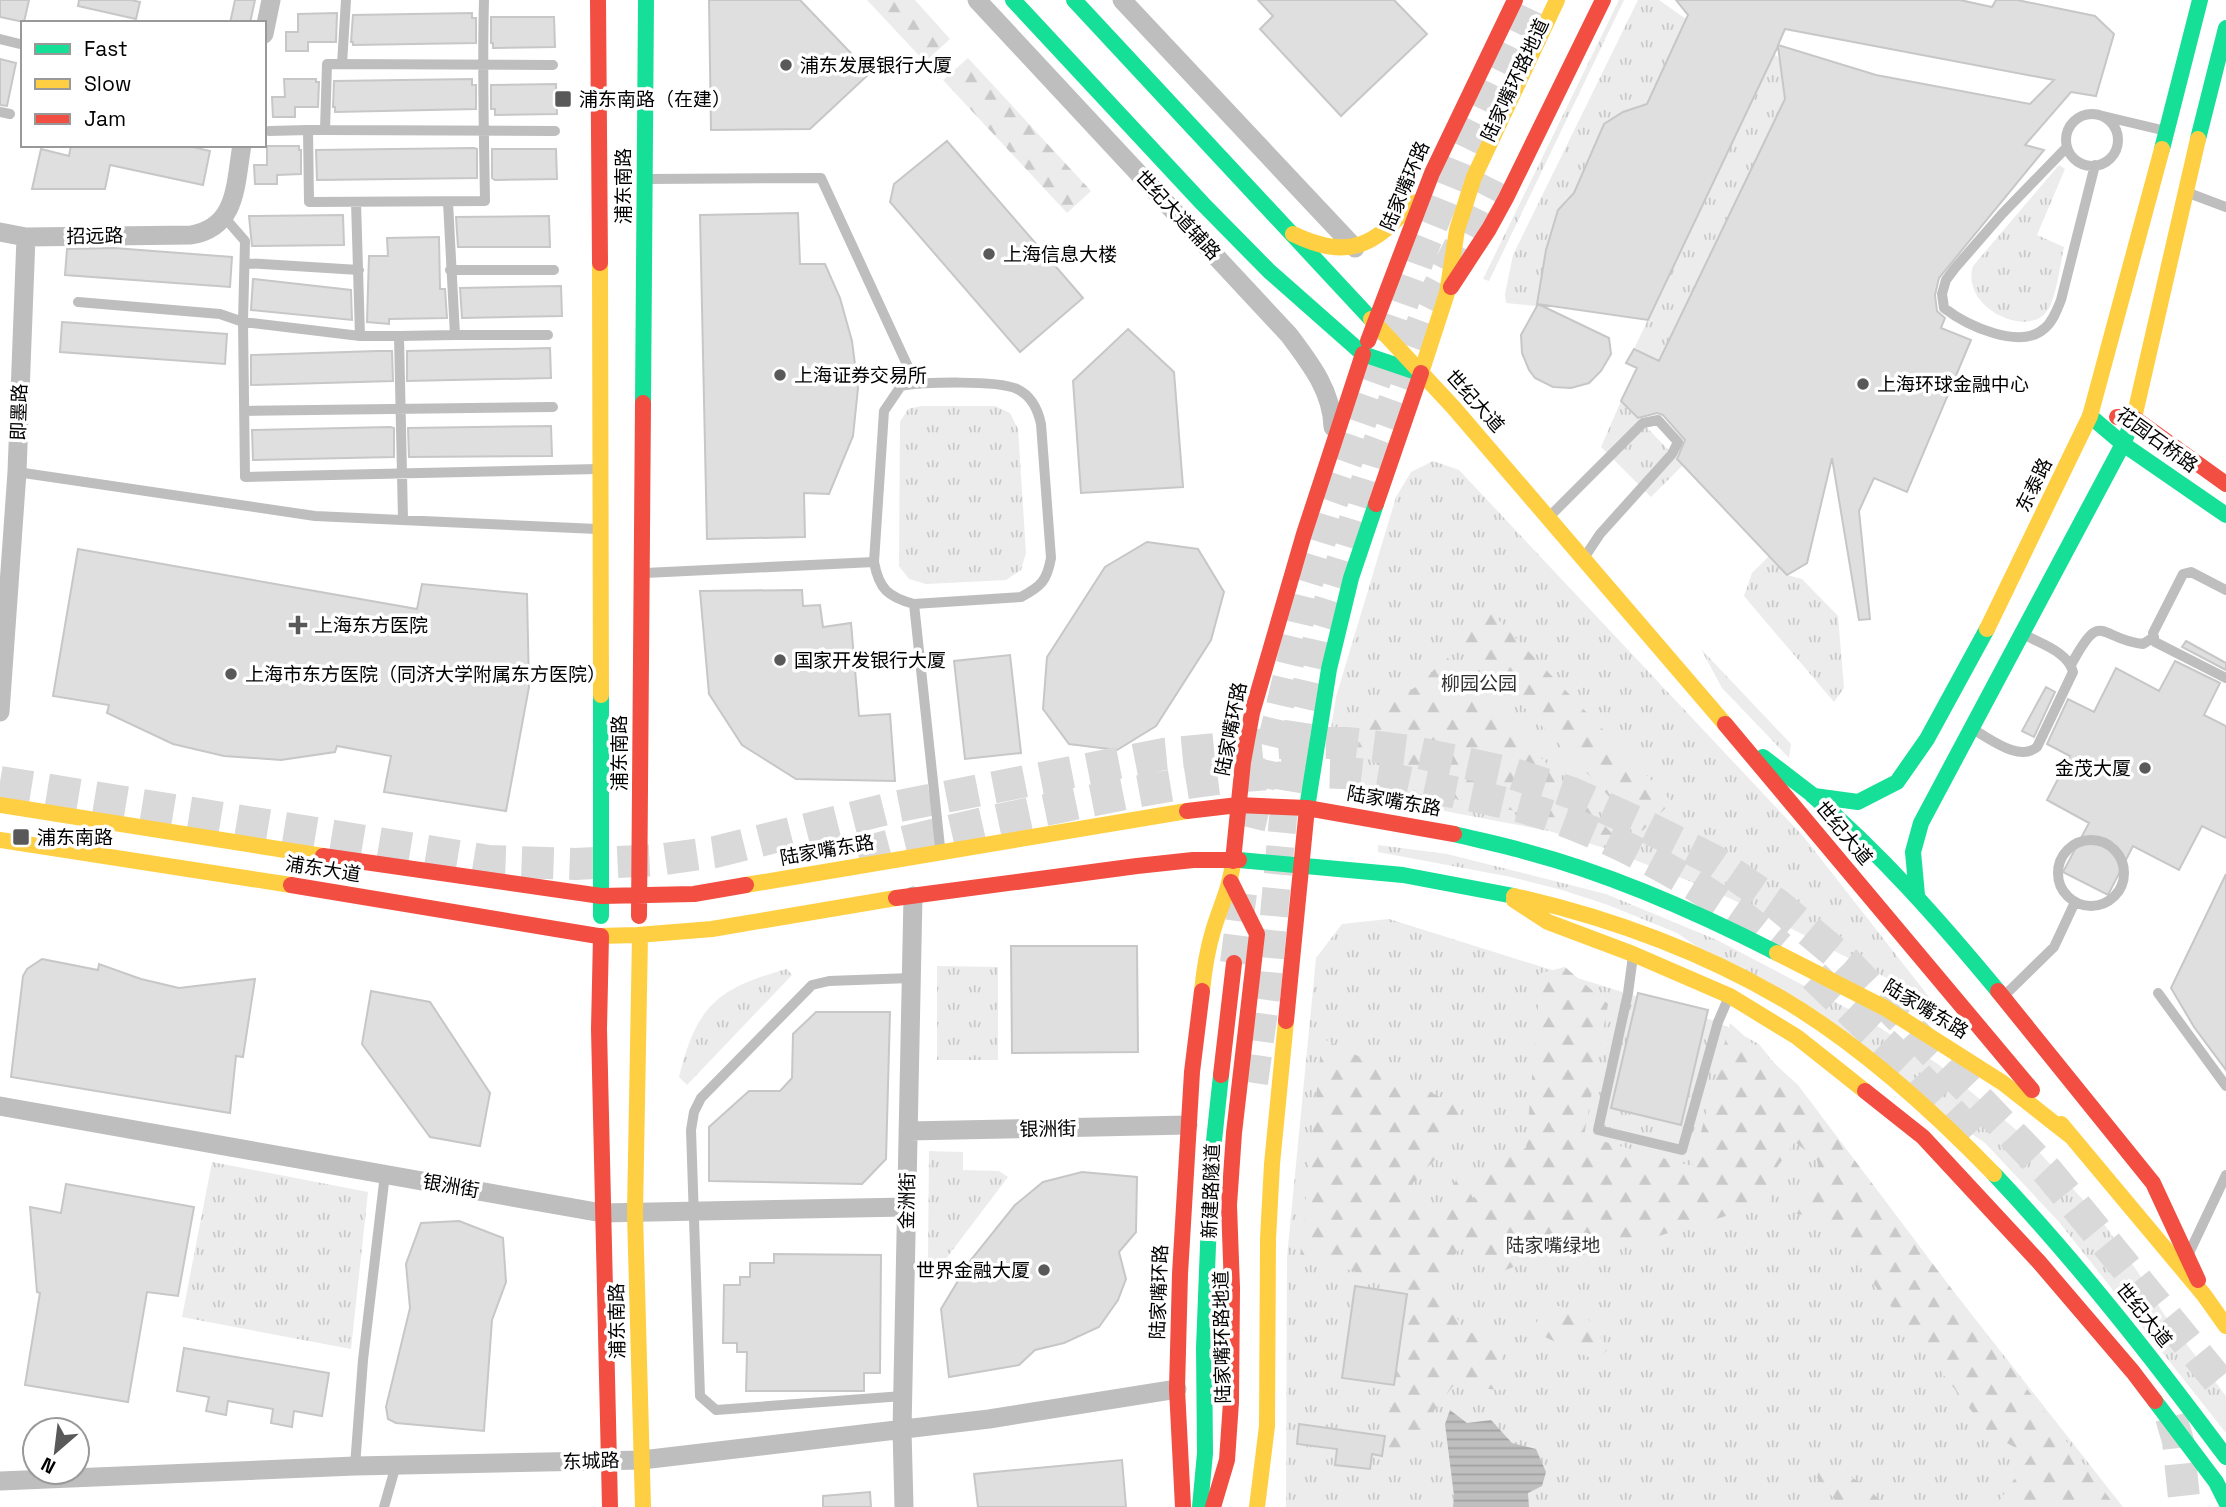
<svg xmlns="http://www.w3.org/2000/svg" width="2226" height="1507" font-family="'Space Grotesk','Noto Sans SC',sans-serif">
<defs>
<pattern id="grass-tufts" width="24" height="20" patternUnits="userSpaceOnUse" patternTransform="scale(1.75)"><rect width="24" height="20" fill="#ececec"/><path d="M3 7l-1-3M5 7V3M7 7l1-3M15 17l-1-3M17 17v-4M19 17l1-3" fill="none" stroke="#c9c9c9"/></pattern>
<pattern id="forest-firs" width="22" height="20" patternUnits="userSpaceOnUse" patternTransform="scale(1.75)"><rect width="22" height="20" fill="#ececec"/><path d="M5 1l3.5 6h-7zM16 11l3.5 6h-7z" fill="#c9c9c9"/></pattern>
<pattern id="water-rules" width="6" height="5" patternUnits="userSpaceOnUse" patternTransform="scale(1.75)"><rect width="6" height="5" fill="#bfbfbf"/><path d="M0 2.5h6" fill="none" stroke="#a2a2a2"/></pattern>
</defs>
<rect width="100%" height="100%" fill="#fff"/>
<path fill="url(#grass-tufts)" d="M1619,0h5l-135,281 -6,-2z
M1638,0h21l27,19 -39,85 -24,8 -20,12 -29,69 -16,17 -12,40 -9,56 -31,-3 -1,-9 8,-39z
M1774,54l5,4 6,41 -126,262 -25,-12z
M2059,165l6,4 -28,66 27,12c-4,18 -7,49 -17,64 -19,28 -87,-3 -74,-45z
M1621,401l62,64 -32,32 -50,-50z
M921,406h74l15,7 8,16 8,124 -5,17 -15,10 -80,4 -17,-5 -10,-13 1,-144 8,-13z
M1433,461l26,9 344,366 130,166 -176,-91 -50,-23 -103,-40 -55,-17 -189,-36 -28,-29 -3,-25 7,-44 60,-200 15,-25z
M1769,556l18,19 15,4 36,37 6,72 -10,14 -90,-106 8,-23z
M1701,649l90,95 -2,14 -67,-70z
M1378,845l69,9 159,40 111,46 141,74 80,50 89,75 72,78 45,64 19,32 63,83v37l-167,-211 -74,-79 -308,-210 -69,-28 -46,-15 -51,-13 -133,-25z
M1389,919l329,103 41,22 364,463h-837l1,-250 29,-299 26,-34z
M937,966l61,1v93h-61z
M787,969l5,6 -105,110 -8,-8c17,-70 38,-89 108,-108z
M929,1151l34,1v18l36,1 9,6 -63,83h-17z
M212,1162l156,30 -17,157 -169,-32z"/>
<path fill="url(#forest-firs)" d="M867,0h48l35,39 -25,23z
M968,58l123,133 -24,22 -124,-133z
M1491,612l181,190 -30,29 -181,-190z
M1444,654l176,188c-75,-29 -155,-41 -233,-57l-10,-22 -20,-13 15,-53c36,1 55,-12 72,-43z
M1565,967l43,37 -24,132 108,30 38,-143 68,62 318,422h-121l36,-52 -41,-20 -168,-218 -26,-3 24,-39 -3,-15 -22,-18 -27,38 2,23 -125,37 -55,-4 -99,40 -26,-34 -21,26 -2,21 23,44 38,-1 -2,58 -48,-4 -74,96 27,-197 -106,-28 22,-219 140,70 -23,47 -38,41 37,15 23,-39 13,29 25,-48 27,-5 15,-175z
M1559,1306l26,8 23,35 -11,12 -63,-29 5,-17z
M1821,1462l41,21 25,24h-44l-4,-2 -22,-27z"/>
<path fill="url(#water-rules)" d="M1450,1410l17,13 24,-3 21,23 24,6 10,23 -4,14 -14,7 1,14h-76l1,-11 -9,-72z"/>
<path fill="#dfdfdf" stroke="#c7c7c7" stroke-width="2" fill-rule="evenodd" d="M0,0h29l-5,22 -24,-5z
M79,0h52l9,2 -4,17 -58,-13z
M235,0h20l-5,23h-20z
M709,0h91l70,73 -60,56 -99,1z
M1258,0h136l33,34 -86,82 -81,-87 13,-13z
M1676,0h284l32,7 4,-7h21l78,16 19,18 -18,62 -25,-4 -46,53 19,5 -105,128 -4,17 2,16 8,7 -4,10 30,12 -64,152 -33,-14 -15,33 11,108 -11,1 -27,-162 -25,105 -20,12 -110,-116 8,-19 -22,-25 -6,-2 -19,5 -17,-17 16,-33 -11,-5 8,-14 25,12 126,-262 -7,-53 -130,274 -111,-16 9,-54 12,-40 16,-17 30,-69 19,-12 24,-8 41,-89zM1785,29l269,51 -24,24 -154,-29 -98,-30z
M337,13l-1,29h-28v9h-22v-19h12v-18z
M472,13v5h4v25l-123,2v-3h-2l2,-27z
M491,17h63l1,30 -62,1v-5h-2z
M0,59l16,4 -9,43 -7,-1z
M284,79h32v3h3l-1,25h-23v10h-22l-1,-20h13z
M472,79v6h4v24l-141,3v-5h-2l1,-26z
M556,84l1,30 -62,1v-6h-4v-24z
M947,141l136,157 -63,54 -130,-150 4,-18z
M71,145h113l26,6 -7,34 -93,-20 -5,24h-73l9,-40 28,7z
M267,146h32v4h2v24l-24,1v9h-22l-1,-19h13z
M474,148l3,1v29l-160,2 -1,-30z
M492,149h64l1,30 -62,1 -3,-2z
M798,213l2,51h25l15,34 12,43 6,47 -5,48 -24,58 -25,-1 1,44 -98,2 -7,-324z
M343,215l1,30 -92,1 -3,-30z
M549,216l1,31h-92l-2,-30z
M439,237l1,52h5l2,29 -58,1v5l-22,-2 2,-66h19l-1,-18z
M114,248l118,9 -2,30 -165,-12 2,-26z
M253,279l98,11 1,30 -101,-10z
M561,286l1,30 -100,2 -2,-30z
M1538,304l71,34 2,16 -10,17 -12,12 -18,5 -18,-1 -18,-9 -6,-8 -7,-17 -1,-18z
M62,322l165,12 -2,30 -165,-12z
M1128,329l46,43 9,115 -102,6 -8,-112z
M550,348l1,30 -144,3v-30z
M377,351h15l1,30 -142,4v-30z
M551,426l1,30 -143,1 -1,-29z
M390,427l4,1v29l-141,3 -1,-30z
M1147,542l51,7 26,43 -13,48 -55,86 -39,24 -48,-6 -26,-35 4,-52 58,-90z
M78,549l339,60 5,-25 105,10 2,93 -23,124 -122,-19 7,-36 -54,-10 -2,6 -54,8 -57,-4 -51,-12 -66,-31 2,-8 -56,-9z
M802,590l1,16 17,-1 3,22 28,-4 8,93 31,-2 5,67 -99,-2 -54,-34 -33,-51 -9,-103z
M2186,641l40,22v7l-44,-23z
M1010,655l11,98 -56,6 -11,-98z
M2175,661l45,22 -16,32 22,11v112l-24,-12 -23,44 -46,-24 -25,49 -45,-23 26,-49 -42,-23 23,-44 -23,-12 21,-45 26,13 22,-44 43,23z
M2046,687l9,5 -21,45 -12,-6z
M2226,874v196l-32,-43 -23,-39z
M1011,946h126l1,106 -126,1z
M42,959l56,11 1,-6 42,15 38,9 76,-9 -12,78 -7,-1 -6,57 -219,-36 12,-101 4,-7z
M371,991l59,11 60,91 -10,53 -50,-9 -68,-93z
M1638,993l70,17 -27,115 -70,-17z
M816,1012h74l-4,147 -24,25 -153,-3v-54l40,-36h31l12,-13 1,-44z
M1082,1172l55,5 -1,55 -17,20 7,27 -8,21 -19,27 -35,16 -29,7 -16,15 -70,12 -8,-68 29,-48 45,-56 28,-23z
M66,1184l128,23 -16,89 -31,-4 -19,110 -103,-17 15,-92 -3,-1 -7,-85 31,6z
M459,1221l44,17 3,44 -14,38 -8,111 -88,-8 -8,-4 -2,-12 24,-99 -4,-44 15,-41z
M774,1254l107,1 -1,118h-16v18h-118l1,-39h-10v-9h-14l1,-58h16v-8h10v-14h24z
M1355,1286l52,8 -13,91 -52,-7z
M184,1348l145,25 -7,43 -28,-5 -2,16 -21,-4 2,-14 -45,-8 -2,14 -20,-4 3,-14 -32,-6z
M1299,1424l86,12 -3,20 -10,-2 -2,15 -35,-4 2,-16 -40,-5z
M1122,1460l4,47h-148l-4,-33z
M870,1492l1,15h-48v-11z"/>
<g fill="none" stroke-linecap="round" stroke-linejoin="round">
<path stroke="#d9d9d9" stroke-width="28" stroke-dasharray="28 14" stroke-linecap="butt" d="M1251,828l58,-245 24,-78 87,-245 40,-99 78,-161
M1234,963l9,-70
M1254,1083l13,-93 16,-172 16,-100 19,-85 58,-188 50,-137 66,-130"/>
<path stroke="#d9d9d9" stroke-width="32" stroke-dasharray="32 16" stroke-linecap="butt" d="M0,782l489,79 86,3 83,-4 57,-8 184,-46 265,-52 115,-11h69l62,8 101,22 61,20 71,32 70,35 65,45 68,57 202,210 178,218
M858,854c69,-19 138,-34 207,-48 91,-19 184,-37 278,-33 33,1 67,10 100,17 35,7 73,14 108,26 77,27 167,77 229,131
M1814,976l94,90 64,69
M2171,1417l7,24 7,66"/>
<path stroke="#bebebe" stroke-width="10" d="M484,0c-2,67 0,134 1,201l-176,1 -1,-72h17l2,-66 226,1
M0,39l20,5
M342,64l4,-64
M0,112l10,2
M2066 140a26 26 0 1 1 52 0a26 26 0 1 1-52 0Z
M2103,116l63,15
M325,130l230,1
M269,131l39,-1
M2067,147l-65,67 -47,54 -9,12 -4,14 2,14c22,17 76,43 101,20 8,-7 12,-18 16,-28l34,-135
M649,179l172,-1 95,206
M2186,192l40,15
M356,202l4,134h39l4,184
M225,218l20,23 -2,81 2,155 353,-8
M245,263l114,7
M450,270h104
M78,302l142,12 23,8 117,14
M455,335h93
M399,336l56,-1 -7,-133
M244,411l309,-4
M17,472l298,44 282,13
M1551,515l92,-92 15,-3 20,22 -6,12 -72,80 -14,21
M645,573l229,-11c5,27 14,35 40,42l107,-7c21,-11 26,-17 30,-39l-10,-134c-3,-14 -9,-28 -24,-35 -19,-9 -94,-7 -116,-3l-17,25 -10,151
M2226,590l-35,-18 -8,2 -30,59 2,9 4,2 67,34
M914,604l26,243
M2071,665c31,-58 27,-26 72,-21l11,-7
M1974,730c17,9 45,32 63,17l36,-75c-5,-20 -32,-28 -48,-37
M2058 873a33 33 0 1 1 66 0a33 33 0 1 1-66 0Z
M1633,956l-5,37 -30,137 84,20 36,-128 10,-23
M2158,993l68,93
M2005,995l49,-48 21,-45
M2190,1251l36,-76
M903,1396l-187,14 -16,-14 -9,-266 3,-18 7,-14 111,-113 17,-4 82,-3
M355,1466l8,-106 22,-186
M384,1507l12,-42"/>
<path stroke="#bebebe" stroke-width="19" d="M977,0l312,335c21,28 43,56 44,92
M1122,0l233,248
M264,34l7,-34
M0,232l26,5 165,-2c47,-8 44,-51 51,-90
M0,712l17,-240 9,-235
M0,1106l602,107 305,-6
M908,1131l280,-6
M0,1481l355,-15 287,-6 347,-41 188,-30
M904,1507l-2,-77 11,-534"/>
<path stroke="#16e098" stroke-width="16" d="M1013,0l190,204 66,67 94,83 53,18
M1074,0l297,319
M2198,139l28,-111
M2162,149l38,-149
M643,403l3,-403
M2090,416l33,28 103,71
M1763,757l51,39 44,6 39,-20 30,-43 60,-110
M1812,795c69,59 128,126 186,196
M1307,808l22,-139 22,-91 25,-74
M1454,834c24,6 49,11 73,18 87,23 170,60 250,101
M1239,860l164,15 111,21
M1917,895l-4,-43 8,-29 202,-379 11,-26
M601,916v-221
M1994,1174c84,89 159,185 232,283
M2155,1401l61,81 10,20
M1200,1507l5,-54 -1,-105 7,-179 10,-94"/>
<path stroke="#ffcf43" stroke-width="16" d="M1293,234c56,27 81,12 120,-32
M600,263l1,432
M1371,319l83,89 271,316
M1421,373l26,-80 10,-63 17,-53 83,-177
M2134,418l64,-279
M1987,629l103,-213 72,-267
M0,805l323,51
M0,840l291,45
M746,885l441,-74
M1514,896c93,21 184,54 267,102 77,45 151,112 213,176
M1514,900l34,22 85,32 97,42 67,41 68,54
M598,936l40,-1 74,-6 184,-31
M640,936l-5,277 8,294
M1777,953l108,55 118,75 70,55
M1202,991c2,-20 5,-40 11,-60 7,-24 18,-45 20,-70
M2061,1124l143,171 22,31
M1257,1507l10,-81 1,-187 4,-75 14,-143"/>
<path stroke="#f24e42" stroke-width="16" d="M598,0l2,263
M1451,287l38,-58 17,-31 97,-198
M1368,341l64,-168 83,-173
M2117,417l17,1 92,66
M1376,504l45,-131
M1725,724l307,366
M1187,811l51,-6 69,3 147,26
M323,856l278,40 93,-2 52,-9
M1233,861l10,-99 9,-49 52,-179 59,-180
M291,885l307,51
M896,898l241,-32 56,-6h46
M639,916l4,-513
M601,936l-2,93 11,478
M1998,991l155,192 45,97
M1286,1021l21,-213
M1221,1075l13,-112
M1865,1091l58,46 116,125 94,110 22,29
M1183,1507l-6,-118 3,-115 12,-202 10,-81
M1213,1507l14,-47 4,-58 1,-114 -3,-83 5,-72 23,-199 -26,-52"/>
</g>
<g fill="#595959" stroke="#fff" stroke-width="2.5">
<circle cx="786" cy="65" r="7"/>
<rect x="554" y="90" width="18" height="18" rx="3.5"/>
<circle cx="989" cy="254" r="7"/>
<circle cx="780" cy="375" r="7"/>
<circle cx="1863" cy="384" r="7"/>
<path d="M294.5 614.5h7v7h7v7h-7v7h-7v-7h-7v-7h7z"/>
<circle cx="780" cy="660" r="7"/>
<circle cx="231" cy="674" r="7"/>
<circle cx="2145" cy="768" r="7"/>
<rect x="12" y="828" width="18" height="18" rx="3.5"/>
<circle cx="1044" cy="1270" r="7"/>
</g>
<g text-anchor="middle" dominant-baseline="central" stroke-width="7" stroke-linejoin="round" paint-order="stroke">
<g font-size="19" fill="#000" stroke="#fff" text-anchor="start">
<text x="800" y="65">浦东发展银行大厦</text>
<text x="579" y="99">浦东南路（在建）</text>
<text x="1003" y="254">上海信息大楼</text>
<text x="794" y="375">上海证券交易所</text>
<text x="1877" y="384">上海环球金融中心</text>
<text x="314" y="625">上海东方医院</text>
<text x="794" y="660">国家开发银行大厦</text>
<text x="245" y="674">上海市东方医院（同济大学附属东方医院）</text>
<text x="2131" y="768" text-anchor="end">金茂大厦</text>
<text x="37" y="837">浦东南路</text>
<text x="1030" y="1270" text-anchor="end">世界金融大厦</text>
</g>
<g font-size="19" fill="#000" stroke="#fff">
<text transform="translate(1515 80) rotate(-65)">陆家嘴环路地道</text>
<text transform="translate(623 186) rotate(-90)">浦东南路</text>
<text transform="translate(1405 186) rotate(-67)">陆家嘴环路</text>
<text transform="translate(1178 215) rotate(47)">世纪大道辅路</text>
<text transform="translate(95 236) rotate(-1)">招远路</text>
<text transform="translate(1475 401) rotate(48)">世纪大道</text>
<text transform="translate(19 412) rotate(-88)">即墨路</text>
<text transform="translate(2157 440) rotate(36)">花园石桥路</text>
<text transform="translate(2034 485) rotate(-64)">东泰路</text>
<text transform="translate(1231 729) rotate(-79)">陆家嘴环路</text>
<text transform="translate(619 753) rotate(-90)">浦东南路</text>
<text transform="translate(1394 801) rotate(10)">陆家嘴东路</text>
<text transform="translate(1844 833) rotate(50)">世纪大道</text>
<text transform="translate(827 850) rotate(-10)">陆家嘴东路</text>
<text transform="translate(323 869) rotate(9)">浦东大道</text>
<text transform="translate(1926 1009) rotate(31)">陆家嘴东路</text>
<text transform="translate(1048 1129) rotate(-1)">银洲街</text>
<text transform="translate(451 1186) rotate(10)">银洲街</text>
<text transform="translate(1211 1191) rotate(-88)">新建路隧道</text>
<text transform="translate(907 1201) rotate(-89)">金洲街</text>
<text transform="translate(1159 1292) rotate(-88)">陆家嘴环路</text>
<text transform="translate(2144 1315) rotate(51)">世纪大道</text>
<text transform="translate(617 1321) rotate(-91)">浦东南路</text>
<text transform="translate(1222 1337) rotate(-91)">陆家嘴环路地道</text>
<text transform="translate(591 1461) rotate(-2)">东城路</text>
</g>
<g font-size="19" fill="#333" stroke="#fff">
<text x="1479" y="683">柳园公园</text>
<text x="1553" y="1245">陆家嘴绿地</text>
</g>
</g>
<rect x="21" y="21" width="245" height="126" fill="#ffffff" stroke="#999999" stroke-width="2"/>
<rect x="35" y="44" width="35" height="10" fill="#16e098" stroke="#999999" stroke-width="2"/>
<text x="84" y="56" font-size="21" fill="#000000">Fast</text>
<rect x="35" y="79" width="35" height="10" fill="#ffcf43" stroke="#999999" stroke-width="2"/>
<text x="84" y="91" font-size="21" fill="#000000">Slow</text>
<rect x="35" y="114" width="35" height="10" fill="#f24e42" stroke="#999999" stroke-width="2"/>
<text x="84" y="126" font-size="21" fill="#000000">Jam</text>
<g transform="translate(56 1451) rotate(208)"><circle r="33" fill="#ffffff" stroke="#999999" stroke-width="2"/>
<path d="M0-5L12 26L0 18L-12 26Z" fill="#595959"/>
<text y="-10" font-size="19" font-weight="bold" text-anchor="middle" fill="#000000">N</text>
</g>
</svg>
